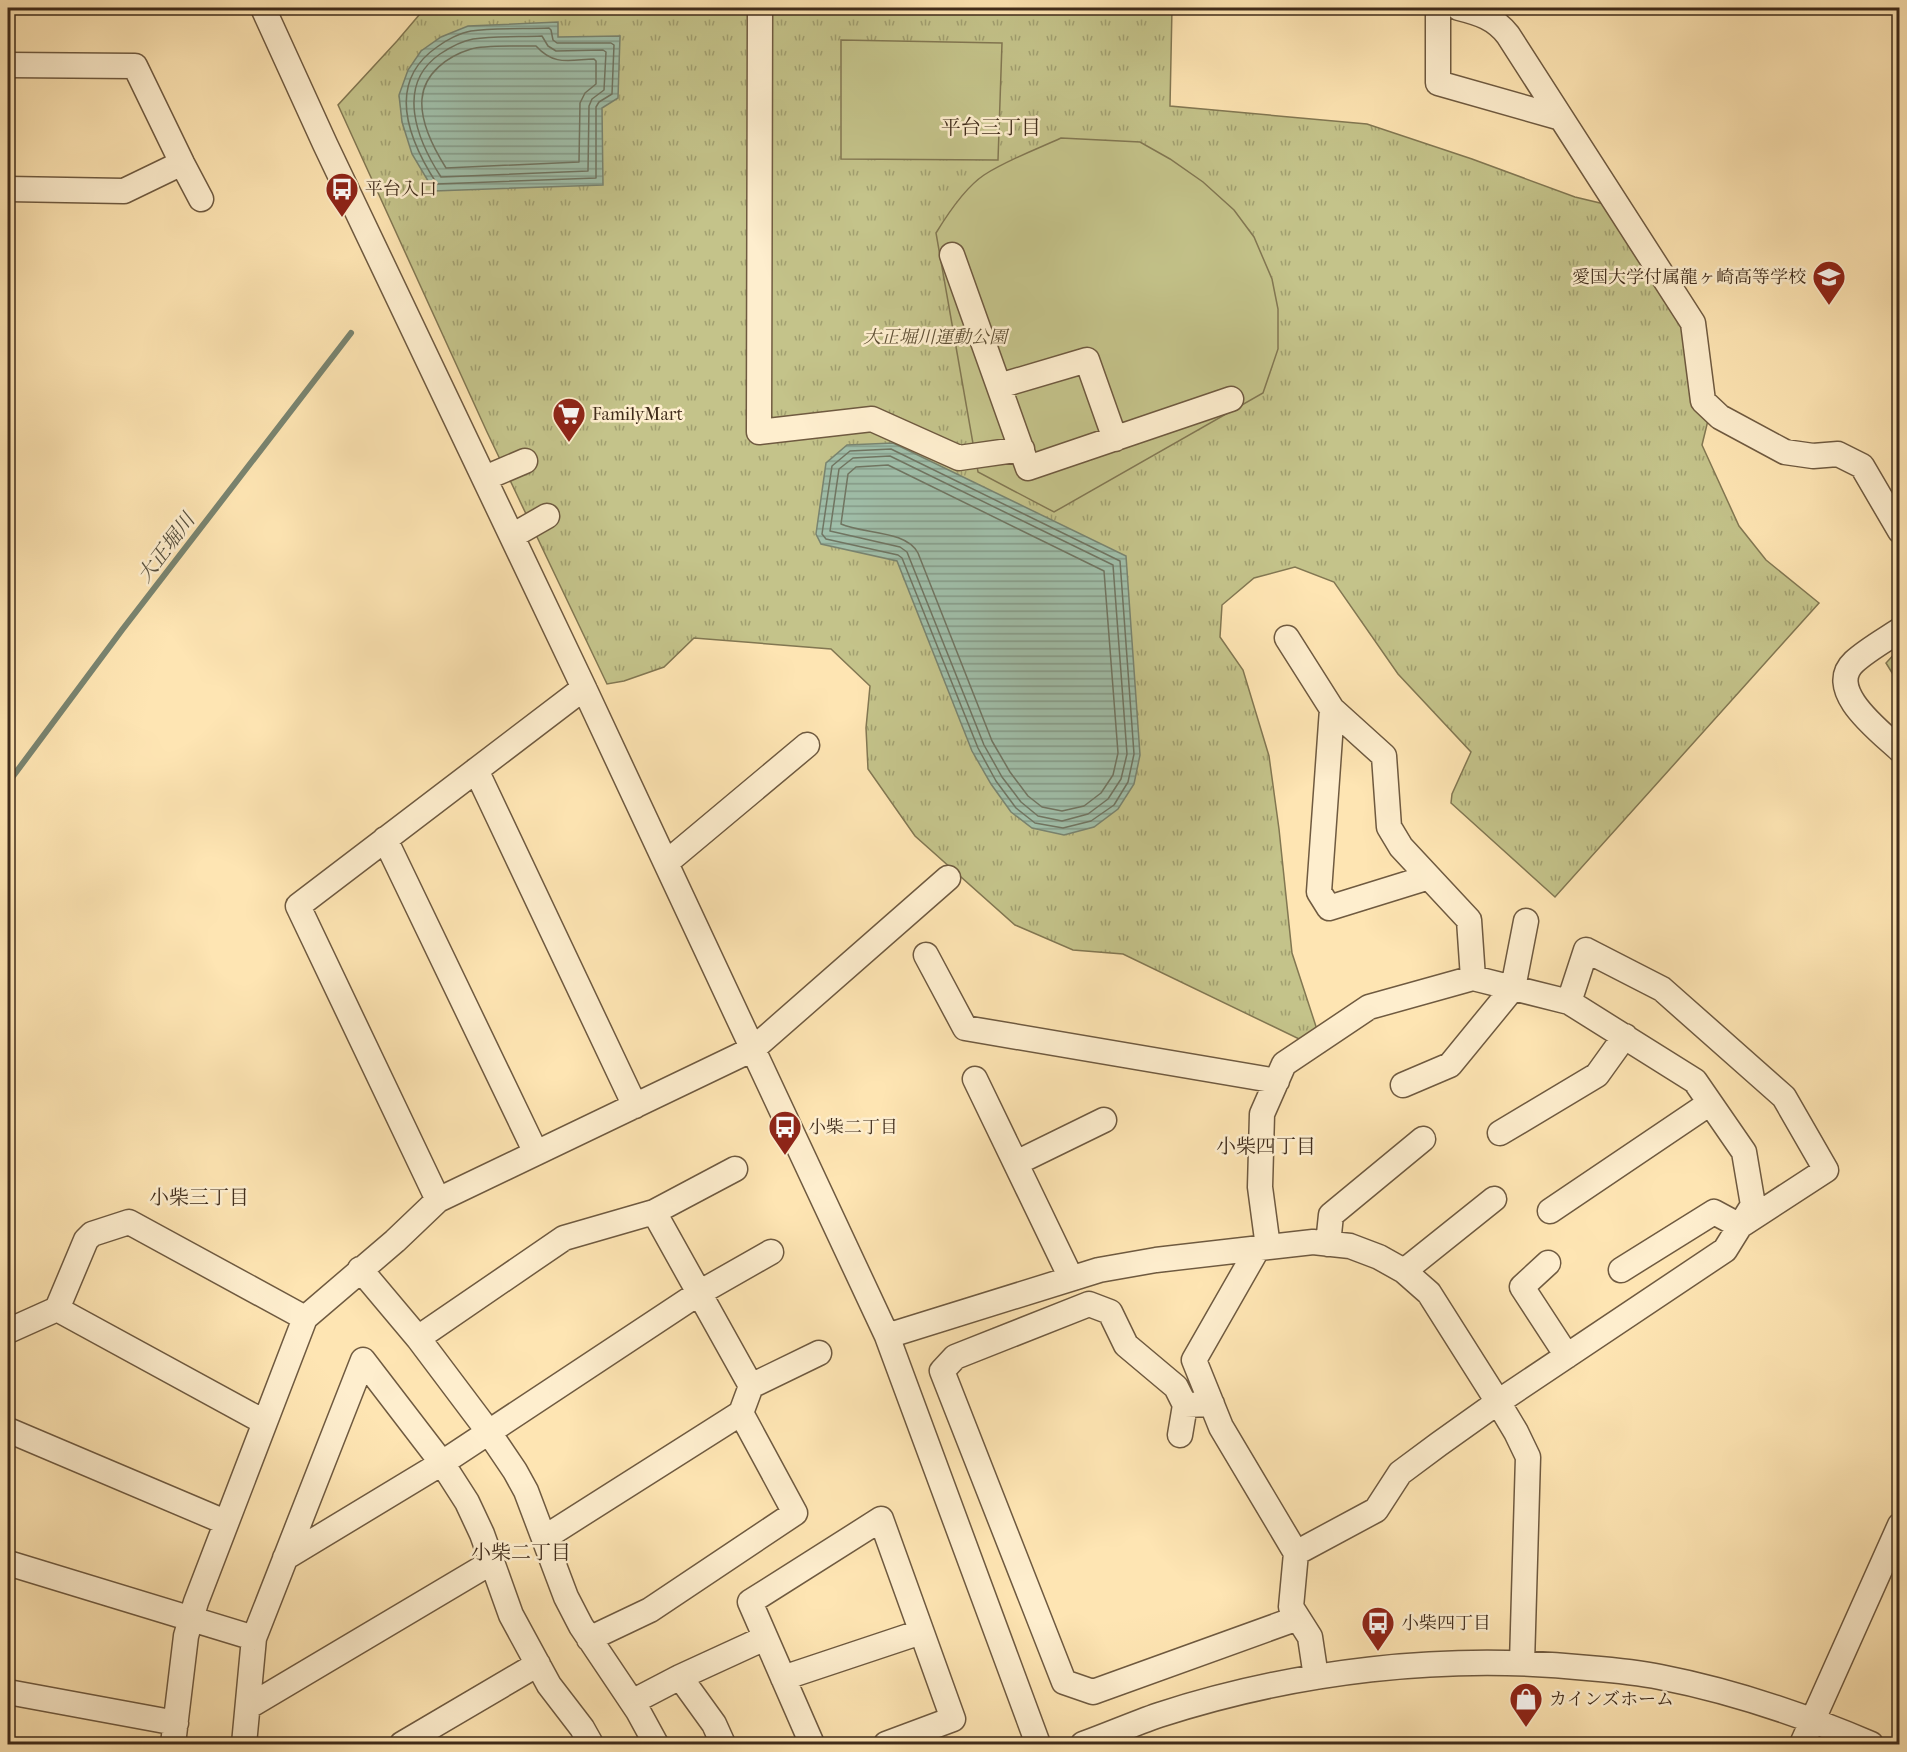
<svg xmlns="http://www.w3.org/2000/svg" width="1907" height="1752" font-family="'IM FELL French Canon','Noto Serif JP',serif">
<defs>
<pattern id="forest-crowns" width="20" height="18" patternUnits="userSpaceOnUse" patternTransform="scale(1.5)"><rect width="20" height="18" fill="#c4c38a"/><path d="M2 6a3 3 0 1 1 6 0M12 15a3 3 0 1 1 6 0" fill="none" stroke="#a19f70"/></pattern>
<pattern id="park-tufts" width="24" height="20" patternUnits="userSpaceOnUse" patternTransform="scale(1.5)"><rect width="24" height="20" fill="#c4c38a"/><path d="M3 7l-1-3M5 7V3M7 7l1-3M15 17l-1-3M17 17v-4M19 17l1-3" fill="none" stroke="#a19f70"/></pattern>
<pattern id="water-rules" width="6" height="5" patternUnits="userSpaceOnUse" patternTransform="scale(1.5)"><rect width="6" height="5" fill="#a0bfaa"/><path d="M0 2.5h6" fill="none" stroke="#849b8a"/></pattern>
</defs>
<rect width="100%" height="100%" fill="#fee5b3"/>
<filter id="stains"><feTurbulence type="fractalNoise" baseFrequency=".00333" numOctaves="4"/><feColorMatrix values="0 0 0 0 .2 0 0 0 0 .09 0 0 0 0 .02 0 0 0 .5 -.17"/></filter>
<radialGradient id="worn" r=".72"><stop offset=".6" stop-color="#630" stop-opacity="0"/><stop offset="1" stop-color="#630" stop-opacity=".3"/></radialGradient>
<path fill="url(#forest-crowns)" stroke="#827752" stroke-width="1.5" d="M1899,649v35l-13,-21z"/>
<path fill="url(#park-tufts)" stroke="#827752" stroke-width="1.5" d="M425,8h747l-2,98 197,18 105,35 103,38 50,12 81,132 5,67 -9,37 37,81 27,34 53,43 -264,294 -104,-94 1,-9 19,-42 -73,-78 -64,-92 -39,-15 -41,11 -32,27 -2,32 23,33 26,86 10,73 13,124 32,98 -201,-97 -50,-4 -58,-25 -100,-89 -47,-67 -2,-41 4,-42 -39,-37 -137,-11 -30,29 -40,14 -17,3 -120,-252 -149,-327 59,-64z"/>
<path fill="#c4c38a" stroke="#827752" stroke-width="1.5" d="M841,40l161,3 -4,117 -157,-1z
M1061,138l79,4 30,17 33,23 31,28 20,27 18,42 6,30v40l-15,44 -209,119 -76,-40 -42,-239c11,-18 30,-46 48,-58 23,-15 51,-25 77,-37z"/>
<path fill="url(#water-rules)" stroke="#798470" stroke-width="1.5" d="M558,22v15l62,-1 -2,62 -16,10 1,77 -169,6 -22,-37 -10,-32 -3,-27 9,-25 13,-19 20,-14 27,-11z
M893,443l233,113 14,199 -6,29 -16,25 -24,18 -30,8 -32,-7 -21,-16 -20,-28 -19,-33 -75,-190 -76,-17 -5,-10 10,-71 21,-18z"/>
<g fill="none" stroke-linecap="round" stroke-linejoin="round">
<path stroke="#707562" stroke-width="1.5" d="M549,28l2,2 2,10 4,3h54l3,2 -2,49 -13,8 -3,5v71l-159,6c-28,-43 -52,-101 0,-137 9,-7 23,-14 34,-16 22,-3 54,-2 78,-3z
M542,36l6,10 8,5 47,-1 3,2 -2,38 -12,9 -3,7 -1,65 -147,6c-24,-37 -46,-92 -1,-123 9,-6 22,-13 33,-15 22,-3 46,-2 69,-3z
M536,46c18,20 33,14 58,13l2,2v23l-11,9 -5,10 -1,59 -133,6c-12,-19 -26,-46 -24,-69 2,-26 26,-43 49,-50 13,-4 49,-3 65,-3z
M891,449l229,112 14,193 -6,28 -14,23 -23,16 -28,7 -28,-5 -19,-15 -20,-27 -18,-33 -76,-190 -4,-3 -72,-16 -4,-5 10,-68 18,-15z
M890,456l223,109 14,189 -6,25 -13,20 -20,15 -26,7 -24,-5 -17,-14 -19,-25 -18,-32 -77,-193 -7,-5 -70,-16 9,-62 14,-11z
M888,465l216,106 14,182 -5,22 -12,18 -17,13 -22,5 -20,-4 -14,-11 -18,-24 -18,-31 -74,-188c-12,-23 -55,-19 -77,-29l7,-50 8,-7z"/>
<path stroke="#798470" stroke-width="6" d="M8,783l114,-153 229,-297"/>
<defs>
<path id="minor" d="M263,8l62,136 259,544 303,648 151,408
M760,8l-1,424 113,-13 87,39 63,-9
M1438,8v75l123,35
M1459,8c20,5 36,10 49,27l185,288 10,78 17,16 65,35 28,4 25,-2 24,12 38,65
M8,65l127,1 47,97 19,36
M8,189l116,2 58,-28
M952,255l76,213 203,-69
M999,386l88,-26 28,79
M485,478l40,-17
M512,536l35,-20
M1900,630c-15,10 -33,20 -46,32 -30,28 27,70 46,88
M1287,638l45,71 52,47 5,71 12,20 68,73 4,58
M1332,709l-13,183 10,16 100,-31
M476,770l159,336
M385,839l151,314
M666,863l141,-118
M926,955l39,73 312,53
M1569,1002l17,-52 76,39 122,108 42,73 -86,56 -26,-14 -93,58
M975,1079l96,199
M1403,1085l47,-20 63,-77 13,-67
M1500,1133l97,-58 28,-39
M1016,1163l88,-43
M438,1200l-140,-294 286,-218
M1550,1211l160,-108
M1328,1244l3,-29 92,-76
M1268,1247l-8,-60 2,-73 22,-50 85,-57 104,-29 96,24 126,79 49,71 9,53 -28,45 -227,152 -59,42 -39,29 -24,37 -80,43
M1258,1248l-64,112 27,67 75,126 -5,54 19,30 6,40
M1548,1263l-26,24 45,69
M360,1269l58,69 70,93 27,40 11,20 40,106 15,29 57,85 18,33
M1404,1271l90,-72
M57,1309l207,113
M8,1331l49,-22 29,-69 6,-6 37,-12 176,96
M887,1336l212,-66 57,-10 157,-18 37,4 29,11 25,14 25,22 69,109 18,30 12,25 -6,206
M418,1338l146,-100 90,-26
M751,1386l68,-33
M1212,1404l-27,1 -9,-18 -50,-42 -16,-33 -21,-8 -134,53 -13,14 122,311 29,10 205,-74
M8,1430l217,92
M1180,1435l5,-30
M544,1538l197,-125
M285,1558l157,-95 257,-170 72,-41
M8,1563l246,75
M589,1639l61,-29 145,-97 -54,-100 10,-27 -97,-174 81,-43
M783,1678l138,-46
M8,1692l168,31
M632,1702l48,-25
M248,1707l244,-145
M173,1744l13,-108 10,-34 109,-284 90,-77 43,-41 315,-151 195,-171
M244,1744l10,-106 109,-278 79,103 25,39 15,32 29,81 38,70 33,43 9,16
M402,1744l136,-80
M723,1744l-9,-20 -34,-47 85,-39
M812,1744l-62,-142 131,-83 72,200 -67,25
M1083,1744c25,-9 50,-20 76,-29 136,-44 286,-62 429,-47 24,2 48,4 72,9 72,14 143,38 211,67
M1802,1744l98,-219"/>
</defs>
<use href="#minor" stroke="#6f5a40" stroke-width="27"/>
<use href="#minor" stroke="#feeece" stroke-width="24"/>
</g>
<defs>
<symbol id="bus-pin" viewBox="-11 -11 22 30"><path d="M0 17L-7.5 6A9.5 9.5 0 1 1 7.5 6Z" fill="#8f2418" stroke="#feeece"/><path d="M-5-6H5V4H4V6H2V4H-2V6H-4V4H-5ZM-3.5-4V0h7V-4ZM-3.5 1.2v1.5H-2V1.2ZM2 1.2v1.5H3.5V1.2Z" fill="#fff"/></symbol>
<symbol id="school-pin" viewBox="-11 -11 22 30"><path d="M0 17L-7.5 6A9.5 9.5 0 1 1 7.5 6Z" fill="#8f2418" stroke="#feeece"/><path d="M0-5L7-2L0 1L-7-2ZM-4 1L0 2.5L4 1V4Q0 6-4 4Z" fill="#fff"/></symbol>
<symbol id="supermarket-pin" viewBox="-11 -11 22 30"><path d="M0 17L-7.5 6A9.5 9.5 0 1 1 7.5 6Z" fill="#8f2418" stroke="#feeece"/><path d="M-6-5.5h2.5l.6 2H6L4.5 2H-2.5L-4.4-4H-6ZM-1.5 3.2a1.3 1.3 0 1 0 .1 0ZM3 3.2a1.3 1.3 0 1 0 .1 0Z" fill="#fff"/></symbol>
<symbol id="shop-pin" viewBox="-11 -11 22 30"><path d="M0 17L-7.5 6A9.5 9.5 0 1 1 7.5 6Z" fill="#8f2418" stroke="#feeece"/><path d="M-5-2.5h2.3a2.7 3.5 0 0 1 5.4 0H5L5.5 6h-11ZM-1.5-2.5h3a1.5 2.3 0 0 0-3 0Z" fill="#fff"/></symbol>
</defs>
<g fill-rule="evenodd">
<use href="#bus-pin" x="323" y="170" width="38" height="52"/>
<use href="#school-pin" x="1810" y="258" width="38" height="52"/>
<use href="#supermarket-pin" x="550" y="395" width="38" height="52"/>
<use href="#bus-pin" x="766" y="1108" width="38" height="52"/>
<use href="#bus-pin" x="1359" y="1604" width="38" height="52"/>
<use href="#shop-pin" x="1507" y="1680" width="38" height="52"/>
</g>
<g text-anchor="middle" dominant-baseline="central" stroke-width="5" stroke-linejoin="round" paint-order="stroke">
<g font-size="18" fill="#3f2b1a" stroke="#feeece" text-anchor="start">
<text x="365" y="189">平台入口</text>
<text x="1806" y="277" text-anchor="end">愛国大学付属龍ヶ崎高等学校</text>
<text x="592" y="414">FamilyMart</text>
<text x="808" y="1127">小柴二丁目</text>
<text x="1401" y="1623">小柴四丁目</text>
<text x="1549" y="1699">カインズホーム</text>
</g>
<g font-size="18" font-style="italic" fill="#605136" stroke="#feeece">
<text x="935" y="337">大正堀川運動公園</text>
</g>
<g font-size="20" fill="#3f2b1a" stroke="#feeece">
<text x="991" y="127">平台三丁目</text>
<text x="1266" y="1146">小柴四丁目</text>
<text x="199" y="1197">小柴三丁目</text>
<text x="521" y="1552">小柴二丁目</text>
</g>
<g font-size="20" font-style="italic" fill="#57503e" stroke="#feeece">
<text transform="translate(166 548) rotate(-53)">大正堀川</text>
</g>
</g>
<rect width="1907" height="1752" fill="none" stroke="#fee5b3" stroke-width="30"/>
<rect x="9" y="9" width="1889" height="1734" fill="none" stroke="#3f2b1a" stroke-width="3"/>
<rect x="15" y="15" width="1877" height="1722" fill="none" stroke="#3f2b1a" stroke-width="1.5"/>
<rect width="100%" height="100%" filter="url(#stains)"/>
<rect width="100%" height="100%" fill="url(#worn)"/>
</svg>
